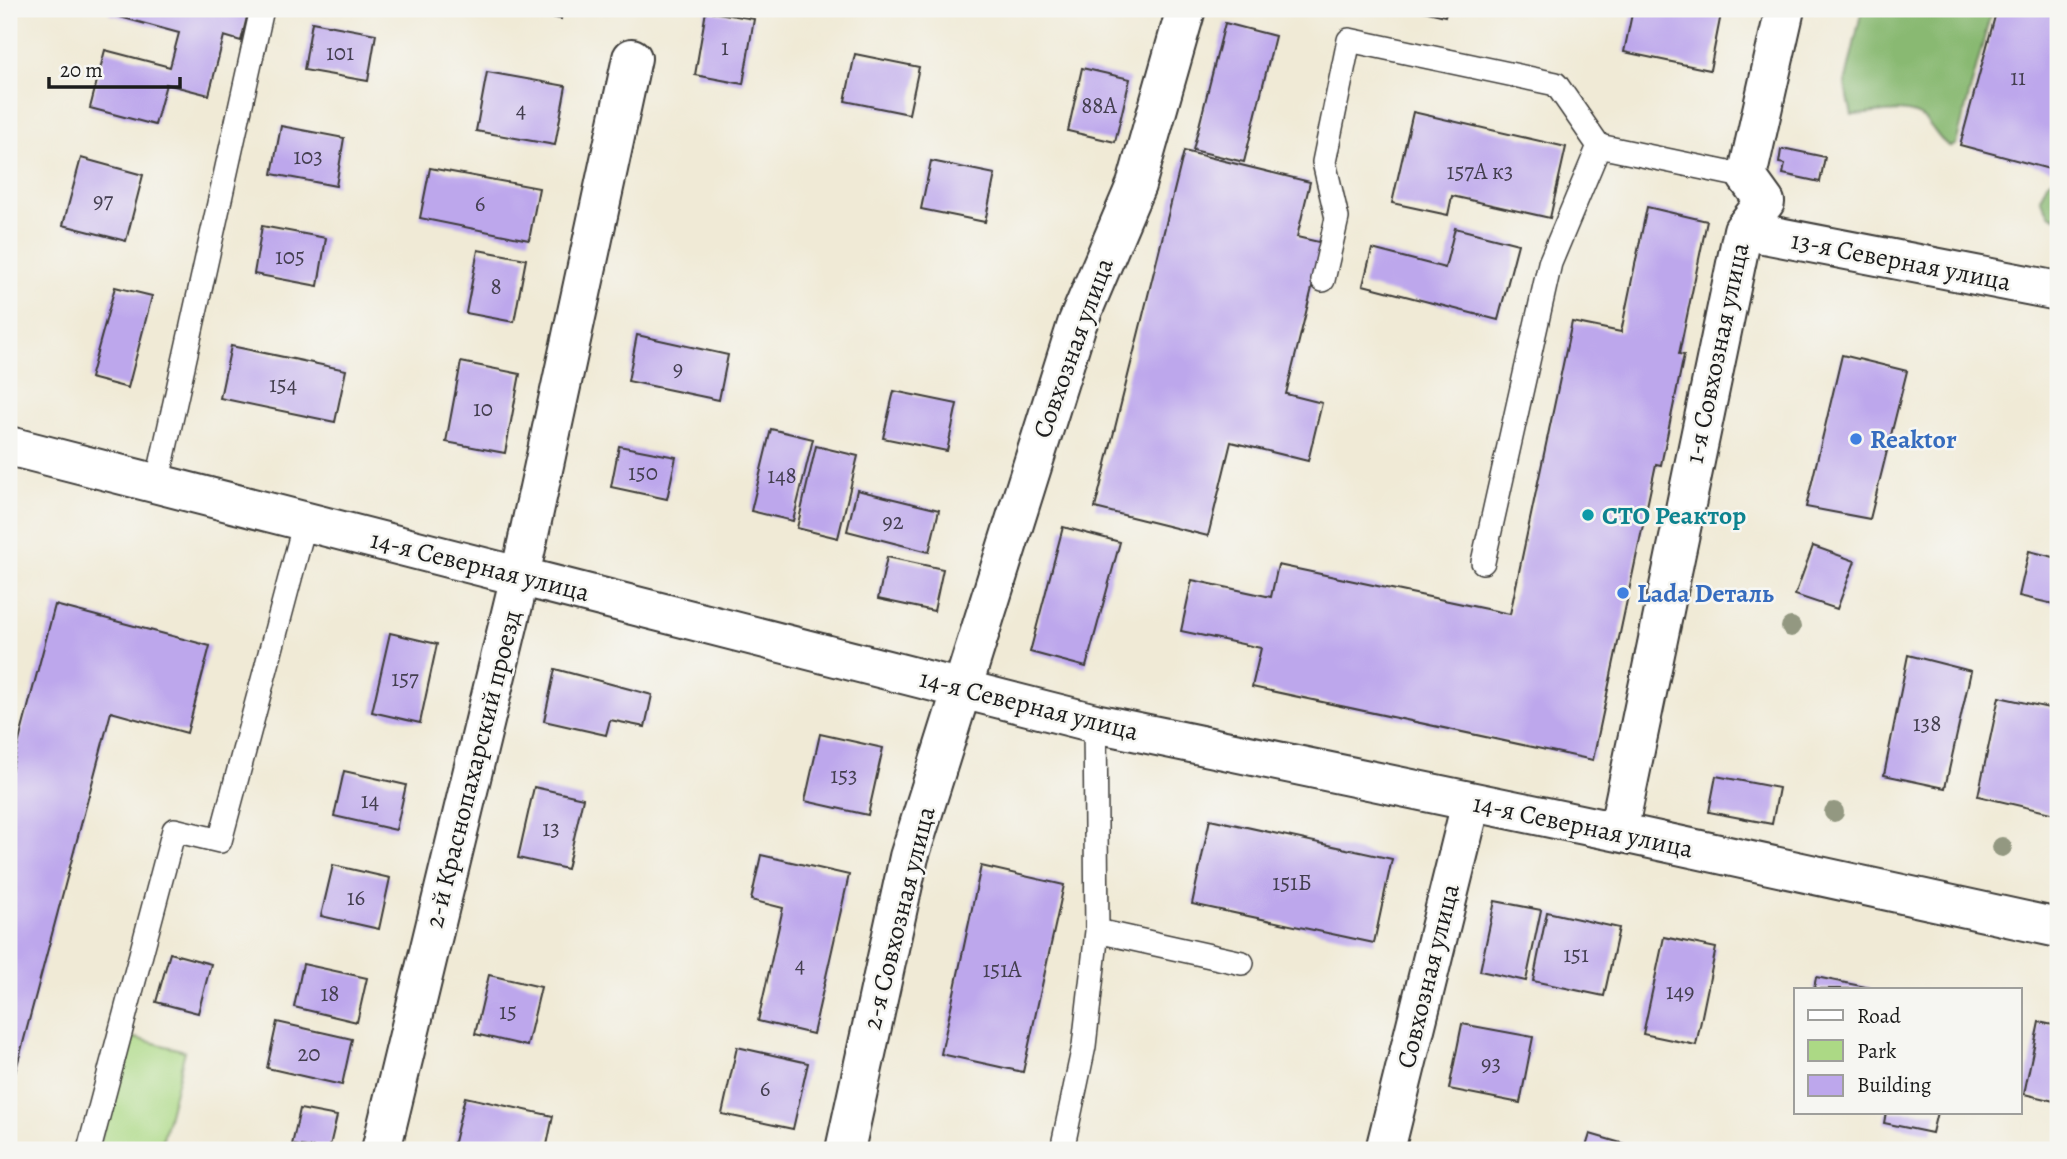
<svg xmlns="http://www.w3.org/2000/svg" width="2067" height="1159" font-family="Alegreya,serif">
<rect width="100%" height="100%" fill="#f6f6f2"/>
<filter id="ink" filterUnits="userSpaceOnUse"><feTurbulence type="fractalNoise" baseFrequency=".0143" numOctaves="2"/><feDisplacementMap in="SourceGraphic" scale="14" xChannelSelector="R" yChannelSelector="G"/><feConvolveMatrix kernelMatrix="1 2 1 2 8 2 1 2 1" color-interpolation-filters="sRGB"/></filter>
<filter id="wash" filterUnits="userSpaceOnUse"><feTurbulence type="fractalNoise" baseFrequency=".00686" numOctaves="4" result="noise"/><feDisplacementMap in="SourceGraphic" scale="28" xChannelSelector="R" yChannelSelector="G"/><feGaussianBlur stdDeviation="1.57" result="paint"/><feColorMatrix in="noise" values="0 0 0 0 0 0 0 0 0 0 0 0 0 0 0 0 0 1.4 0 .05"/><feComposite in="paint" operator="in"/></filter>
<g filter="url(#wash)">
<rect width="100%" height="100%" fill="#f0ead6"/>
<path fill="#acd985" stroke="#647a50" stroke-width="2" d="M127,1036l58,15 -25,99h-62z"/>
<path fill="#89b972" stroke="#526a47" stroke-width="2" d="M1862,9h130l-36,135 -5,3c-13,-6 -17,-20 -27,-28 -18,-15 -51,-4 -72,-4l-7,-31z
M2058,176v42l-8,-2 -10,-18 7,-15z"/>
<g id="blocks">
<path fill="#bda7ec" d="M111,9h138l-8,32 -17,-5 -15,59 -43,-11 -11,41 -65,-17 15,-58 65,17 9,-34 -70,-19z
M511,9h52l-2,10z
M1415,9h32l-2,7z
M1633,9h89l-12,61 -86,-18z
M1997,9h61v140l-5,21 -93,-25z
M706,11l48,8 -11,65 -48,-9z
M312,22l64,12 -8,47 -64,-11z
M1225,23l50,13 -31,126 -51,-12z
M855,54l64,13 -10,47 -64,-13z
M1082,68l48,11 -15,63 -47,-11z
M487,72l79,14 -11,59 -79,-14z
M1413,112l153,35 -16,71 -98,-22 -4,19 -56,-12z
M281,126l63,12 -8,48 -64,-12z
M1787,149l38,8 -5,25 -37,-8 2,-10 -6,-1 2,-13z
M1184,151l126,31 -13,55 26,6 -37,151 36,9 -14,58 -77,-19 -23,94 -113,-28z
M81,158l62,17 -17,66 -63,-16z
M931,161l64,13 -10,48 -64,-13z
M430,168l109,20 -10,52 -109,-22z
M1647,207l60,14 -28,133 5,1 -23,110 -5,-1 -63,296 -341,-73 9,-39 -80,-17 11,-51 79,17 7,-32 232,49 62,-292 49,10z
M262,226l64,12 -8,48 -64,-12z
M1455,228l63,16 -20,76 -135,-35 9,-36 73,19z
M478,250l48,9 -12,63 -48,-9z
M115,287l37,9 -24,92 -38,-10z
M637,335l91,20 -9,45 -91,-19z
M231,346l115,24 -11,52 -115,-24z
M1842,355l65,16 -37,148 -64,-12z
M461,362l59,12 -15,79 -59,-11z
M894,391l63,13 -10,47 -64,-13z
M771,429l42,10 -20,82 -42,-10z
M619,446l57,11 -9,42 -56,-12z
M816,446l42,10 -20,82 -41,-10z
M857,490l82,20 -10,42 -82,-21z
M1063,527l57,15 -34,125 -56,-15z
M1813,546l42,15 -18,48 -42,-14z
M2029,551l29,7v47l-39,-9z
M887,557l56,12 -9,42 -56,-12z
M55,605l155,41 -23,87 -76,-21 -101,380 -1,-313z
M390,633l47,11 -17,79 -48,-11z
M1908,655l63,16 -26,117 -61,-13z
M555,669l97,26 -7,32 -35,-7 -4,15 -62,-14z
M1999,697l59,13v89l-3,15 -77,-18z
M820,734l63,14 -15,67 -63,-14z
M344,771l62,14 -10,45 -62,-14z
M1716,776l63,12 -7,36 -63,-12z
M534,787l49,11 -16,71 -49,-11z
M1210,819l182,40 -18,84 -182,-39z
M761,855l88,20 -36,159 -55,-13 25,-113 -32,-8z
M333,865l57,13 -11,51 -58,-13z
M981,866l83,19 -41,187 -82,-18z
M1495,901l46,9 -15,71 -46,-10z
M1547,912l72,16 -15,68 -71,-15z
M1664,937l52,11 -20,97 -53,-11z
M170,953l41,11 -13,49 -42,-11z
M303,964l64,14 -10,44 -63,-15z
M489,975l52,12 -14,59 -52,-12z
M1816,977l55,11v1h-57z
M277,1022l75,17 -10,46 -75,-17z
M2039,1022l19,4v76l-34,-8z
M1462,1024l71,13 -13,66 -71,-14z
M737,1047l71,16 -15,66 -71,-15z
M465,1097l88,19 -7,34 -30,-2 -1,2h-63z
M300,1109l37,7 -8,34 -37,-5z
M1886,1112h51l-5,21 -48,-10z
M1590,1134l55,16h-60z"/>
</g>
</g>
<g filter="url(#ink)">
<use href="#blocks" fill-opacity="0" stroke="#3c3b38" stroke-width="2"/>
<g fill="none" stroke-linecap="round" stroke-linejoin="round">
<defs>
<path id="service" d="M1323,280l14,-62 -13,-56 25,-122 207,44 43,62
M157,484l105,-475
M1483,562l67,-299 49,-117 148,31
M1097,931l145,32
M89,1150l85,-320 46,11 85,-319
M1062,1150l22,-104 13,-115 -2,-208"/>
<path id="minor" d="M1743,230l315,61
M9,446l1086,277 523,109 440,96
M1618,832l125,-602 22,-28 -18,-25 38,-168
M381,1150l139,-574 112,-518
M845,1150l64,-293 168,-533 59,-139 50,-176
M1385,1150l86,-347"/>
</defs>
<use href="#service" stroke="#3c3b38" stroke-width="26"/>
<use href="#minor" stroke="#3c3b38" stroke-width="42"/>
<use href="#service" stroke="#fff" stroke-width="23"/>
<use href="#minor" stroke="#fff" stroke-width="38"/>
</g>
<g fill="#939881">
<circle cx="1791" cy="627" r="10"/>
<circle cx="1834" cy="812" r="10"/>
<circle cx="2002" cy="847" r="10"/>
</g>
</g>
<g fill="#3f7fe0" stroke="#f6f6f2" stroke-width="2.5">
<circle cx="1856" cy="439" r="7"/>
<circle cx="1623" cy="593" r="7"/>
</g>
<circle fill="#0f9aa8" stroke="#f6f6f2" stroke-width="2.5" cx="1588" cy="515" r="7"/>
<g text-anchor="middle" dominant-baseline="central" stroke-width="5" stroke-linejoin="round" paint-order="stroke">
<g font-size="23" fill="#443f50">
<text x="725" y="47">1</text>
<text x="340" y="52">101</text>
<text x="2018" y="77">11</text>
<text x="1099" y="105">88А</text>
<text x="521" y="109">4</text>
<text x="308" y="156">103</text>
<text x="1480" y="171">157А к3</text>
<text x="103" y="200">97</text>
<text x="480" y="203">6</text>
<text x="290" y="256">105</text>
<text x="496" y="286">8</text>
<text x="678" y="368">9</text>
<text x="283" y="384">154</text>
<text x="483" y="408">10</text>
<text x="643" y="472">150</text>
<text x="782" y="475">148</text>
<text x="893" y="521">92</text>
<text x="405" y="678">157</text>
<text x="1927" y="723">138</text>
<text x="844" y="775">153</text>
<text x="370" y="800">14</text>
<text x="551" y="828">13</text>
<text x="1292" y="882">151Б</text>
<text x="356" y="897">16</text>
<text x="1576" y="954">151</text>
<text x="800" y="964">4</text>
<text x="1002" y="969">151А</text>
<text x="1680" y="991">149</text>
<text x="330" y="993">18</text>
<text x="508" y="1011">15</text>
<text x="309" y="1053">20</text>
<text x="1491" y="1063">93</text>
<text x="765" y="1088">6</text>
</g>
<g font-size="26" fill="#1c1c1c" stroke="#f6f6f2">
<text transform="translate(1901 261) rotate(11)">13-я Северная улица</text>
<text transform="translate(1073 348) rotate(-70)">Совхозная улица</text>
<text transform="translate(1717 353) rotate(-78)">1-я Совхозная улица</text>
<text transform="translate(480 566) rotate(14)">14-я Северная улица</text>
<text transform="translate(1029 705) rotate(14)">14-я Северная улица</text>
<text transform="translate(473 769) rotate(-76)">2-й Краснопахарский проезд</text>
<text transform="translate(1583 826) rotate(12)">14-я Северная улица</text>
<text transform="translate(899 918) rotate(-76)">2-я Совхозная улица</text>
<text transform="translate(1428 976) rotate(-76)">Совхозная улица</text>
</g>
<g font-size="26" font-weight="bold" fill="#366cbe" stroke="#f6f6f2" text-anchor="start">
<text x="1870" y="439">Reaktor</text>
<text x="1637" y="593">Lada Dеталь</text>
</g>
<g font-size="26" font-weight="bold" fill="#0d838f" stroke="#f6f6f2" text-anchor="start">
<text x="1602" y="515">СТО Реактор</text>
</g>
</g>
<rect width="2067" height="1159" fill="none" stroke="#f6f6f2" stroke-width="35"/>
<rect x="1794" y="988" width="228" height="126" fill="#f6f6f2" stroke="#9f9f9c" stroke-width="2"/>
<rect x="1808" y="1010" width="35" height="10" fill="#ffffff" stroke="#9f9f9c" stroke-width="2"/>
<text x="1857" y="1023" font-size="21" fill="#1c1c1c">Road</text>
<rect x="1808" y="1040" width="35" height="21" fill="#acd985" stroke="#9f9f9c" stroke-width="2"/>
<text x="1857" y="1058" font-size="21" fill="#1c1c1c">Park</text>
<rect x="1808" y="1075" width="35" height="21" fill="#bda7ec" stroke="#9f9f9c" stroke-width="2"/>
<text x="1857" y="1092" font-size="21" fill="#1c1c1c">Building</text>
<path d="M49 77v10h131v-10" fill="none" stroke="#1c1c1c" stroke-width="3.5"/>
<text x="60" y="77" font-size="21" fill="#1c1c1c" stroke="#f6f6f2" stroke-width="5" paint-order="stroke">20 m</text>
</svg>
